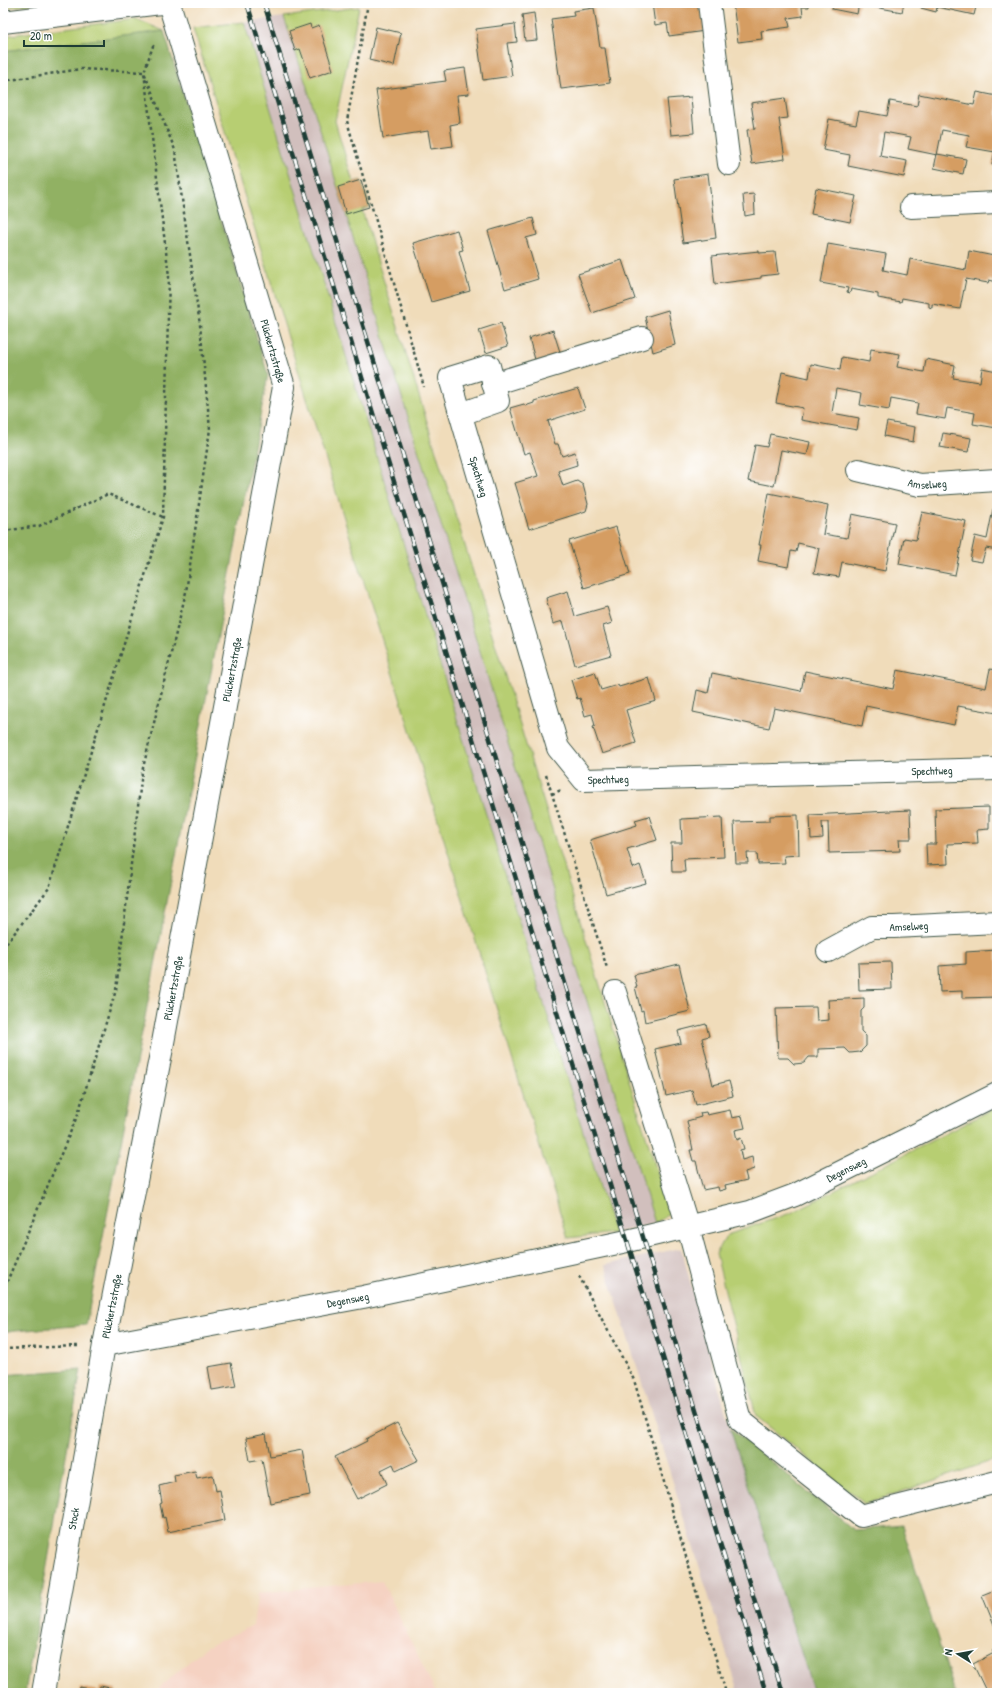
<svg xmlns="http://www.w3.org/2000/svg" width="1000" height="1696" font-family="'Patrick Hand',sans-serif">
<rect width="100%" height="100%" fill="#fff"/>
<filter id="ink" filterUnits="userSpaceOnUse"><feTurbulence type="fractalNoise" baseFrequency=".025" numOctaves="2"/><feDisplacementMap in="SourceGraphic" scale="8" xChannelSelector="R" yChannelSelector="G"/><feConvolveMatrix kernelMatrix="1 2 1 2 8 2 1 2 1" color-interpolation-filters="sRGB"/></filter>
<filter id="wash" filterUnits="userSpaceOnUse"><feTurbulence type="fractalNoise" baseFrequency=".012" numOctaves="4" result="noise"/><feDisplacementMap in="SourceGraphic" scale="16" xChannelSelector="R" yChannelSelector="G"/><feGaussianBlur stdDeviation="0.9" result="paint"/><feColorMatrix in="noise" values="0 0 0 0 0 0 0 0 0 0 0 0 0 0 0 0 0 1.4 0 .05"/><feComposite in="paint" operator="in"/></filter>
<g filter="url(#wash)">
<rect width="100%" height="100%" fill="#f0dcba"/>
<path fill="#f5d2c2" d="M382,1581l54,112h-283l53,-46 47,-22 5,-32z"/>
<path fill="#d1bfbd" d="M284,17l23,70 348,1136 -41,10 -370,-1211z
M681,1248l49,180 84,265h-75l-134,-428z"/>
<path fill="#b7ce72" stroke="#6b8653" d="M3,3h40l-40,5z
M359,7l-24,114 18,61 8,-2 9,27 -8,3 308,1004 -15,9 -348,-1136 -23,-70z
M136,19l28,12 -161,20v-15z
M244,22l370,1211 -46,5 -265,-852 -110,-358z
M997,1107v352l-132,45 -109,-88 -40,-162 11,-19 64,-22z"/>
<path fill="#91b164" stroke="#58774c" d="M164,31l104,344 -182,950 -83,7v-1281z
M81,1369l-56,324h-22v-318z
M730,1428l124,102 48,-4 53,167h-141z"/>
<g id="blocks">
<path fill="#d59d62" d="M652,3h12v3l19,-3h18l4,28 -36,5 -2,-13 -12,2z
M733,3h76v4h-7l1,9 -15,2 2,9 -29,4 1,8 -24,3z
M833,3h26l-2,11 -25,-5z
M869,3h35l-2,9 -33,-6z
M922,3h55l-3,12 -37,-8 -1,5 -15,-4z
M594,8l6,40h5l5,35 -49,6 -10,-70 23,-3 -1,-5z
M534,13l3,27 -12,1 -3,-26z
M310,24l1,4 8,-3 14,45 -23,8 -10,-29 -5,2 -6,-20z
M515,24l2,18 -10,1 5,33 -29,4 -7,-51z
M376,27l25,6 -7,33 -25,-6z
M465,68l4,26 -12,1 3,28 -10,2 3,21 -22,3 -3,-18 -45,7 -7,-48 70,-9 -2,-10z
M977,92l20,4v45l-2,11 -29,-5 3,-12 -27,-5 -5,25 -29,-6 3,-12 -27,-5 -4,24 27,5 -3,16 -56,-11 2,-11 -27,-5 6,-31 27,5 3,-13 28,5 3,-15 27,5 2,-12 55,11z
M691,97l3,36 -23,2 -4,-36z
M785,98l3,20 -9,1 6,40 -33,5 -5,-34 8,-1 -4,-26z
M995,151l2,1v14l-5,-1z
M937,154l29,5 -3,15 -29,-6z
M708,174l8,64 -33,5 -9,-64z
M361,180l8,27 -23,7 -8,-27z
M816,188l40,8 -6,26 -39,-8z
M754,194l1,20 -10,2 -2,-21z
M533,218l4,17 -11,3 12,41 -33,10 -17,-58z
M457,230l6,20 -4,1 11,40 -39,11 -18,-59z
M828,244l58,10 -3,16 24,5 3,-16 56,11 3,-19 25,5 3,-11v37l-8,-2 -1,3 -22,-4 -6,30 -28,-5v4l-3,-1v-4l-27,-5 -1,4 -23,-4v-4l-27,-5 -1,4 -3,-1 1,-4 -27,-5z
M759,251v2l16,-1 3,22 -17,2v2l-46,6 -3,-28z
M622,260l13,39 -43,14 -14,-39z
M668,310l7,35 -22,7 -8,-35z
M501,323l7,23 -22,7 -7,-23z
M553,330l8,25 -25,8 -7,-25z
M871,349l29,5 -3,13 27,5 2,-13 29,6 -2,13 27,4 2,-14 15,3v57l-24,-4 2,-11 -28,-5 -2,11 -29,-5 2,-11 -27,-5 -2,12 -29,-5 2,-12 -26,-5 -4,25 27,5 -2,12 -56,-10 2,-12 -27,-5 6,-31 27,6 2,-14 29,6 2,-13 27,5z
M578,388l7,21 -37,12 7,23h3l4,12 13,-4 2,13 -19,6 5,15 14,-5 6,4 5,19 -2,7 -57,18 -14,-46 23,-7 -8,-24 -6,2 -14,-46 14,-4 1,2 9,-3v-2z
M887,422l28,5 -2,15 -29,-6z
M943,433l28,5 -3,14 -28,-5z
M770,434l40,8 -3,13 -26,-5 -7,36 -26,-5 7,-36 12,2z
M769,493l59,12 -5,29 24,4 5,-24 43,9 -10,48 -43,-9 -3,15 -25,-4 5,-25 -21,-5 -2,9 -5,-1 -3,16 -30,-6 3,-16h-2z
M993,509h4v41l-11,-2 -4,14 -12,-2 5,-24 12,3z
M922,512l44,9 -11,54 -56,-11 5,-26 12,2z
M616,527l14,47 -46,14 -15,-47z
M568,591l7,25 32,-9 5,16 -9,3 8,29 -36,10 -12,-44 -10,3 -7,-26z
M990,669l7,1v43l-39,-7 -4,19 -88,-19 -4,20 -88,-18 -5,20 -76,-16 4,-22 11,3 4,-20 89,18 4,-20 88,18 4,-19 89,18z
M595,672l6,18 17,-5 1,2 30,-9 7,23 -30,9 10,33 -34,11 -9,-27 2,-1 -3,-12 -7,2 -5,-18 -3,1 -6,-19z
M989,807v22l-12,1 1,13 -31,1 1,20 -21,1 -1,-21h10l-1,-35z
M910,810l1,29h-12l1,12 -71,2 -1,-31h-6l1,16 -12,1 -1,-24z
M798,815l1,40 -15,1 1,7 -27,1 -1,-11h-10l1,10h-12l-2,-41 36,-1v-5z
M649,816l8,24 -30,9 6,19 7,-3 6,18 -40,11 -16,-54 47,-15 -2,-5z
M722,817l2,40 -40,2 1,13h-13l-1,-29h11l-1,-24z
M997,950v47l-35,1v-7l-22,1 -1,-26 27,-2v-12z
M891,962l1,27 -33,1 -1,-27z
M679,964l11,47 -45,11 -2,-12 -2,1 -6,-24h2l-3,-12z
M864,998v10l-3,3v20l5,5v10l-6,6 -10,1 -5,-5 -27,1v8h-9l-5,6 -10,1 -6,-6h-10l-2,-50 40,-1 1,14 12,-1 -1,-20z
M706,1024l3,12 -7,2 11,47 16,-4 4,15 -37,9 -4,-15 -26,6 -11,-47 26,-6 -3,-12z
M730,1110l2,8 10,-2 3,12 -10,2 2,10 4,-2 3,11 -4,1 2,10 10,-3 2,12 -9,3 2,8 -22,5 1,4 -7,2 -1,-4 -15,3 -7,-29h-3l-3,-11h3l-6,-29 14,-4 -1,-4 6,-1 1,3z
M231,1363l5,23 -24,4 -4,-23z
M397,1423l22,37 -23,11 -3,-7 -12,6 6,14 -30,15 -22,-42 32,-16 -1,-2z
M266,1434l4,22 32,-6 8,45 -40,8 -8,-44 -12,2 -4,-23z
M195,1471l2,7 16,-3 3,16 4,-1 5,30 -57,12 -3,-15 -2,1 -3,-14 2,-1 -3,-17 16,-4 -1,-7z
M997,1589v43l-15,-37z
M997,1648v45h-10l-14,-29 21,-11 -2,-2z
M100,1686l16,3 -1,4h-36l1,-6 19,4z"/>
</g>
</g>
<g filter="url(#ink)">
<use href="#blocks" fill-opacity="0" stroke="#3e5548" stroke-width="1"/>
<g fill="none" stroke-linecap="round" stroke-linejoin="round">
<defs>
<g id="minor">
<path d="M709,3l20,161"/>
<path d="M3,22l158,-19"/>
<path d="M911,207l86,-4"/>
<path d="M493,384l149,-46"/>
<path id="s1" d="M461,414l37,-13 -9,-35 -39,12 108,370 26,32 413,-11"/>
<path id="s2" d="M858,470l62,15 77,-5"/>
<path id="s3" d="M828,951l44,-24h22l103,-5"/>
<path d="M615,992l73,235 52,193 121,96 136,-34"/>
<path id="s4" d="M104,1345l259,-48 264,-56 123,-29 45,-17 202,-101"/>
<path id="s5" d="M43,1693l61,-348 58,-297 122,-661 -115,-384"/>
</g>
</defs>
<use href="#minor" stroke="#3e5548" stroke-width="24"/>
<path stroke="#3e5548" stroke-width="2.5" stroke-dasharray="3 3" stroke-linecap="butt" d="M368,3l-21,118 77,266
M3,81l78,-12 63,3 31,78 25,175 10,104 -24,163 -44,180 -26,218 -38,124 -75,177
M3,531l36,-5 69,-32 55,23
M546,775l61,193
M552,794l9,-4
M3,948l46,-60 114,-371 6,-241 -25,-204 10,-29
M579,1276l55,104 92,313
M3,1349l75,-3"/>
<use href="#minor" stroke="#fff" stroke-width="22"/>
<defs>
<path id="rail" d="M247,3l519,1690
M264,3l519,1690"/>
</defs>
<use href="#rail" stroke="#1f3d34" stroke-width="4.5"/>
<use href="#rail" stroke="#fff" stroke-width="3" stroke-dasharray="9" stroke-linecap="butt"/>
</g>
</g>
<g text-anchor="middle" dominant-baseline="central" stroke-width="3.5" stroke-linejoin="round" paint-order="stroke">
<g font-size="11" fill="#1f3d34" stroke="#fff">
<text transform="translate(273 351) rotate(74)">Plückertzstraße</text>
<text stroke="none"><textPath href="#s1" startOffset="219">Spechtweg</textPath></text>
<text stroke="none"><textPath href="#s2" startOffset="71">Amselweg</textPath></text>
<text stroke="none"><textPath href="#s5" startOffset="1041">Plückertzstraße</textPath></text>
<text stroke="none"><textPath href="#s1" startOffset="891">Spechtweg</textPath></text>
<text stroke="none"><textPath href="#s1" startOffset="567">Spechtweg</textPath></text>
<text stroke="none"><textPath href="#s3" startOffset="87">Amselweg</textPath></text>
<text stroke="none"><textPath href="#s5" startOffset="717">Plückertzstraße</textPath></text>
<text stroke="none"><textPath href="#s4" startOffset="765">Degensweg</textPath></text>
<text stroke="none"><textPath href="#s4" startOffset="248">Degensweg</textPath></text>
<text stroke="none"><textPath href="#s5" startOffset="393">Plückertzstraße</textPath></text>
<text stroke="none"><textPath href="#s5" startOffset="177">Stock</textPath></text>
</g>
</g>
<rect width="1000" height="1696" fill="none" stroke="#fff" stroke-width="16"/>
<g transform="translate(958 1654) rotate(281)" stroke="#ffffff" stroke-width="3" paint-order="stroke">
<path d="M0-3L7 15L0 10L-7 15Z" fill="#1f3d34"/>
<text y="-6" font-size="11" font-weight="bold" text-anchor="middle" fill="#1f3d34">N</text>
</g>
<path d="M24 40v6h80v-6" fill="none" stroke="#1f3d34" stroke-width="2"/>
<text x="30" y="40" font-size="12" fill="#1f3d34" stroke="#ffffff" stroke-width="3" paint-order="stroke">20 m</text>
</svg>
